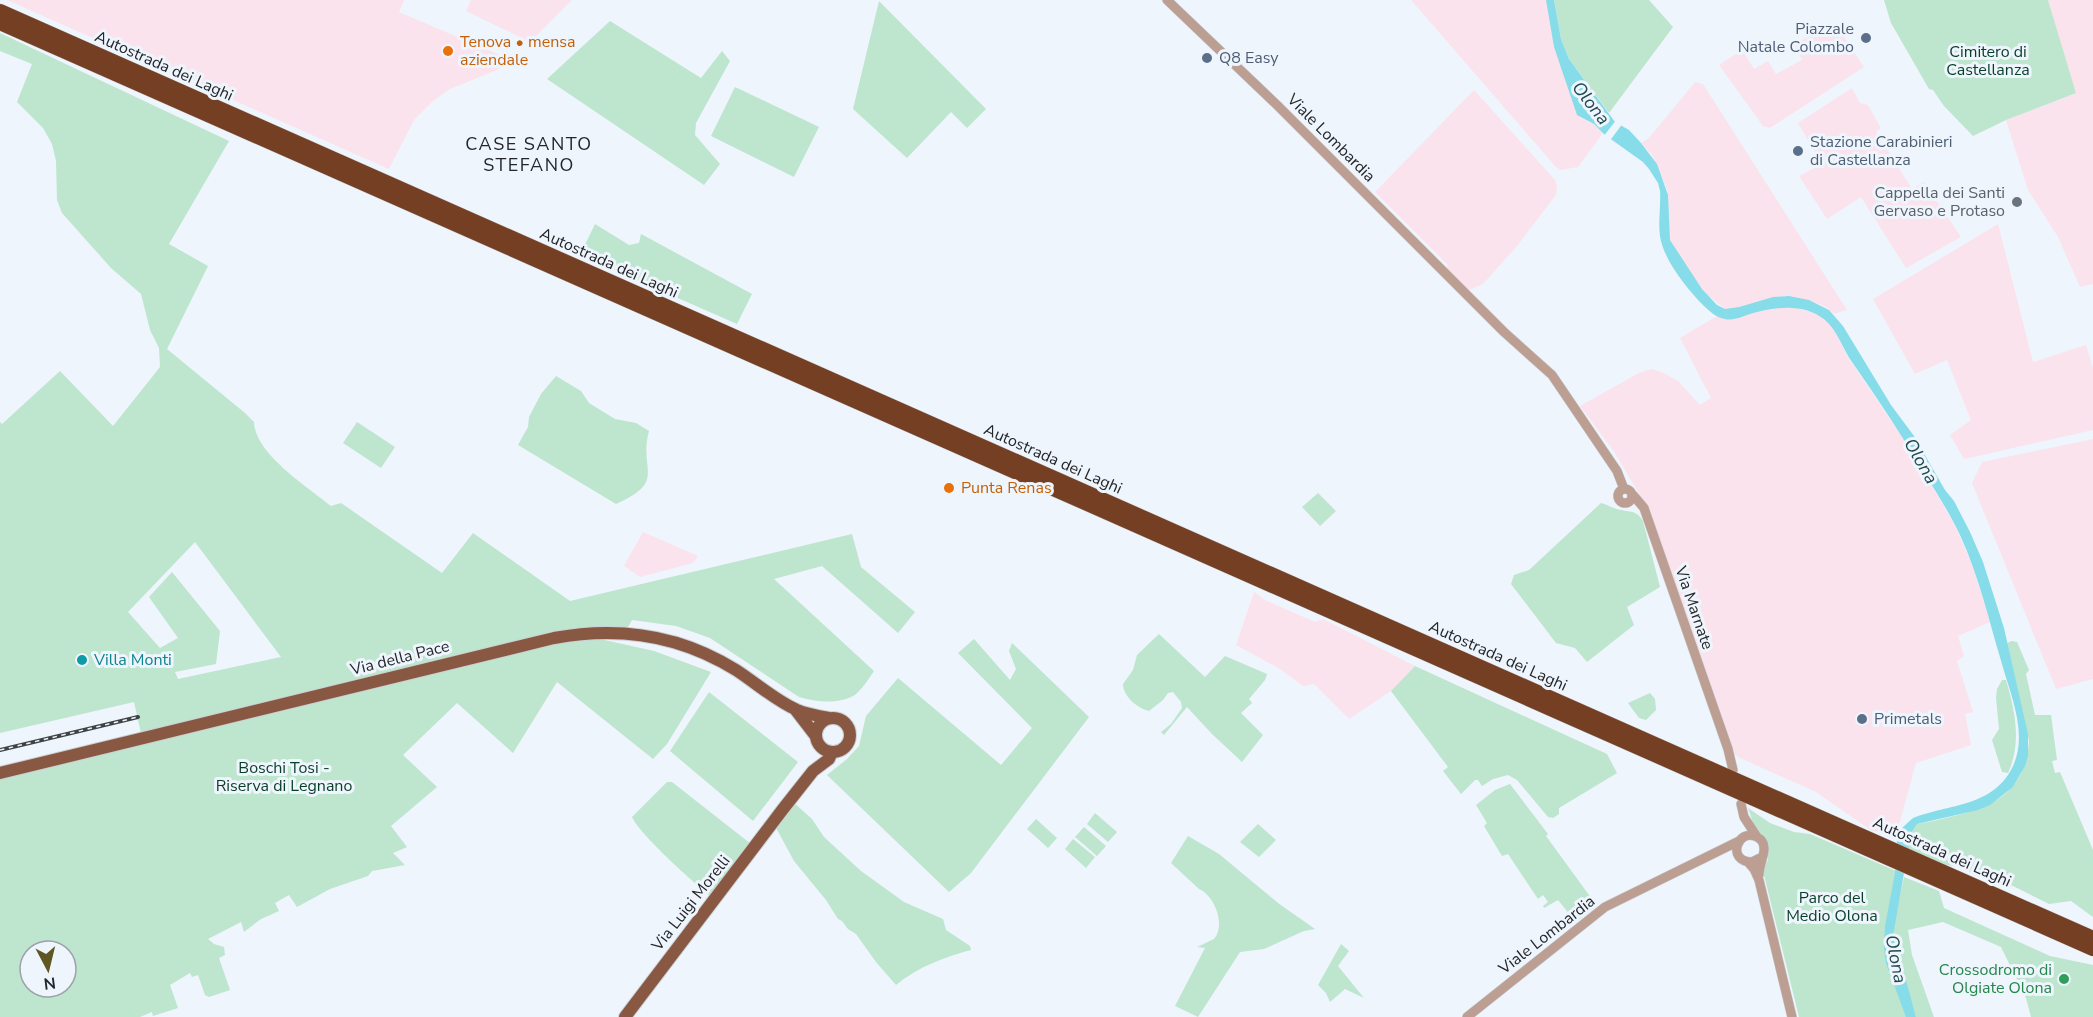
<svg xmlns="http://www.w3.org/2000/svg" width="2093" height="1017" font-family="'Nunito Sans',sans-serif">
<rect width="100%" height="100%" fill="#eef5fc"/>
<path fill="#fbe3ed" d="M7,0h397l-5,12 113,48 -15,10 -47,19 -17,12 -19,19 -25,49z
M471,0h101l-42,42 -64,-31z
M1411,0h135l8,47 20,57 6,13 14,7 9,9 -25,34 -18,3 -5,-4z
M2048,0h45v284l-13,3 -22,-50 -30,-47 -22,-70 70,-27z
M1837,26l27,41 -94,61 -7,-2 -44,-61 23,-15 12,19 14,-8 8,13 26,-14 -8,-17z
M1695,82l8,2 144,226 -13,4 -8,-7 -9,-4 -28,-7 -16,1 -34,10 -14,2 -20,-16 -12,-17 -23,-36 -3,-51 -15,-34 -11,-12 8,-5z
M1852,88l8,15 8,2 13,23 -5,4 36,57 12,-7 37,55 -55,31 -45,-71 -34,22 -28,-43 23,-12 -24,-41z
M1474,90l81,90 2,7 -1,8 -39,51 -34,38 -14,6 -24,-20 3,-5 -73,-73z
M1998,224l35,138 53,-17 7,23v62l-129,29 -14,-24 21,-15 -24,-60 -32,14 -42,-75z
M1782,307l14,1 21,6 16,13 14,29 58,85 49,82 19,44 17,55 -32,14 6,20 -7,5 16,51 -8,2 6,31 -55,18 -19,69 -25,-1 -56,-39 -76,-34 -7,-5 -85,-244 -33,-56 -35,-47 59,-33 12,-4 11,3 16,9 22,24 11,-7 -31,-60 37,-22 13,4 33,-10z
M2093,439v240l-37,10 -84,-206 10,-21z
M643,532l55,24 -5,7 -53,14 -16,-11z
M1254,592l11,8 50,22 8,-3 92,47 -24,25 -42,28 -35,-35 -11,2 -23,-17 -44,-24z"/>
<path fill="#bee5ce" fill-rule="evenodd" d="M1554,0h95l24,27 -64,86 -40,-54 -8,-20z
M1884,0h164l28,93 -70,27 -33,16 -29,-30 -11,-16 -4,-1 -38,-66z
M879,1l107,108 -19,19 -16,-16 -44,46 -54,-49z
M610,21l91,57 21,-27 8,10 -34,62 -1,12 25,29 -16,21 -157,-106z
M0,33l229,108 -60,103 39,22 -41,83 78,64 9,9c1,32 54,65 77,84l10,-3 101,70 31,-40 97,68 282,-67 9,33 54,45 -17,21 -76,-67 -48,13 100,92c-5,7 -11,17 -18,23 -15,11 -40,8 -57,3l-89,-59 -34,-12 -44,-6 -4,7 -51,2 23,10 54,12 57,21 -44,72 -14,15 -96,-77 -44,71 -56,-50 -54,52 34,32 -46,39 16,21 -14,6 12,12 -33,6 -4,5 -38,13 -33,18 -8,-12 -14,8 4,8 -18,8 -17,13 -3,-10 -33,17 6,5 10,3 1,8 -6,3 11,32 -21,7 -4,-2 -7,-20 -6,2 -2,-4 -20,12 8,23 -25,8 -1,-4 -12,5h-140v-239l143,-36 -9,-40 -134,31v-311l2,2 58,-53 53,55 47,-59 -1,-19 -9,-18 -9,-36 -30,-26 -49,-55 -5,-13 -1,-39 -4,-17 -9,-16 -26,-26 15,-38 -32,-13zM195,542l86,115 -103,22 -3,-7 41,-8 4,-33 -48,-59 -23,25 29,41 -18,10 -32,-36zM30,951h36v36h-36z
M735,87l84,40 -25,50 -83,-41z
M595,224l34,21 10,-2 2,-9 111,60 -15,30 -157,-69z
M556,376l25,15 8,12 26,16 21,4 13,8c-11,39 19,50 -33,73l-98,-59 10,-18 1,-10 12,-23z
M357,422l38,25 -14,21 -38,-25z
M1318,493l18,18 -16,15 -18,-19z
M1601,503c7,2 13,6 20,7 11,2 16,1 22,11l17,66 -33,20 7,18 -47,37 -12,-14 -19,-5 -45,-59 3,-9 15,-5z
M1159,634l46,43 20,-21 42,18 -2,6 -16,19 3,4 -11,10 22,22 -21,27 -30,-28 -25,-27 -23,28 -3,-3 10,-8 11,-16 -1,-6 -8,-10 -5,1 -5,7 -14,11c-12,-3 -26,-15 -26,-27l10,-14 4,-15z
M974,639l36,41 6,-11 -7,-18 3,-8 77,74 -118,156 -22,19 -122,-117 20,-16 12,-13 7,-30 32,-38 103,87 31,-37 -74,-75z
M2012,641l5,1 12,28 -3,4 9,41h16l6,45 -5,1 3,12 5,-1 33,78v67l-22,-16 -22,3 -42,-21 -19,-4 -32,-13 -12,-1 -37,-17 4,-15 6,-9c14,-2 27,-6 41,-9 42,-11 67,-27 71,-74l-22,-98z
M1415,666l192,88 10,19 -58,35v6l-6,4 -5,-1 -31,-37 -9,-5 -15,4 -11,7 -4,-6h-3l-14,14 -18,-23 5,-4 -57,-76z
M2002,680h4c9,30 16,63 2,93l-6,-1 -10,-32 7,-11 -3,-31 1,-9z
M709,692l89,70 -45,59 -83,-70z
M1650,693l5,6 1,11 -10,10 -7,-2 -11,-15z
M667,782h5l79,62 -38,54c-18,-14 -73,-63 -81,-81z
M1510,784l38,50 -2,2 51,70 -21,16 -18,-22 -14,8 -1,-2 5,-4 -5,-7 -5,4 -30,-45 -6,2 -18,-30 3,-3 -11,-18 19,-15z
M793,802l19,17 12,18 37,34 43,31 39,17 3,11 24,16 1,4c-27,7 -53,17 -75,35l-20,-23 -20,-28 -8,-5 -6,-8 -4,-2 -12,-19 -32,-39 -19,-35z
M1748,808l22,15 24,9 16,2 86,37 -8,57 25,89h-114l-35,-142 -1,-7 5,-8 -1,-17 -12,-15z
M1095,813l22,19 -9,10 -21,-18z
M1036,819l21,19 -9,10 -21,-19z
M1258,824l18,16 -17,17 -19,-15z
M1084,827l22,19 -9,10 -22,-19z
M1188,836l31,18 59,49 37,26 -11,2 -40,18 -24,3 -42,65 -23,-11 30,-58 -8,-1 17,-8c12,-14 1,-43 -15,-50l-28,-26z
M1073,839l22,18 -9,11 -21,-19z
M1904,877l35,14 5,17 106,48 43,9v52h-62l-5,-19 -25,-51 -58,-25 -35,8 4,25 22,62h-18l-23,-75 1,-19z
M1341,944l8,7 -11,15 26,32 -19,-9 -15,13 -4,-9 -8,-8z"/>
<path fill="#86dce9" d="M1546,0h8l7,39 8,20 46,63 14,8 12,13 16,21 11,31 2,45 32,49 15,16 8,4 14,-2 34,-10 16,-1 20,4 20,10 14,16 48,79 23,31 31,54 9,11 16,31 13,30 21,66 24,106v22l-3,10 -12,21 -23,18 -12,5 -61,14 -6,9 -18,103 2,13 9,24 12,44h-10l-20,-54 -2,-14 1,-23 10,-53 2,-32 6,-14 10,-9c36,-14 81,-11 100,-52 15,-32 -2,-70 -11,-102 -13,-43 -23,-88 -42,-129 -10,-21 -22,-40 -34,-59 -23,-39 -48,-77 -74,-114 -10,-14 -14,-31 -27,-42 -22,-18 -52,-13 -78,-5 -6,2 -15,6 -22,4 -8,-1 -16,-8 -22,-14 -16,-16 -40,-46 -43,-69 -2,-15 1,-30 0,-45l-2,-8 -9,-14 -6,-7 -38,-27 -11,-11 -17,-9 -23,-68z"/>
<path fill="#eef5fc" d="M1617,119l6,4 -14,19 -6,-5z"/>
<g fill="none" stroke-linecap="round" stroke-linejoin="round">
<defs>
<path id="minor" d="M1167,0l110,105 227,227 48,43 65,96 7,18
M1618 496a7 7 0 1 1 14 0a7 7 0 1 1-14 0Z
M1633,495l11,13 84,241 5,21
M1741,804l3,13 13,20
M1748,862l6,7 5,11 33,137
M1759,875c0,-10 6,-21 5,-27 0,-5 -3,-9 -7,-11 -20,-10 -31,25 -5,25l8,-4
M1467,1017l138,-110 134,-66"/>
<path id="major" d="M795,709l20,26
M816 735a17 17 0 1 1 34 0a17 17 0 1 1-34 0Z
M0,773l554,-135c64,-12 126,-3 182,32 20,13 40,31 61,40 10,4 21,6 32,8
M625,1017l158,-208 30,-38 16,-12 3,-7"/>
<path id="highway" d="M0,11l2093,927
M0,23l2093,926"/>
</defs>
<use href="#minor" stroke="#cad0d6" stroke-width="10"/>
<use href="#major" stroke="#cad0d6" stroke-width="14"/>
<use href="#highway" stroke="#cad0d6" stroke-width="15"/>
<use href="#minor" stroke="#bc9f92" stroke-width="9"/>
<use href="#major" stroke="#895842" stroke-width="12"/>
<use href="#highway" stroke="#753f24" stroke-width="14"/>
<defs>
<path id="rail" d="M0,750l138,-33"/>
</defs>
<use href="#rail" stroke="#404346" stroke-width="4"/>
<use href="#rail" stroke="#eef5fc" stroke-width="1.5" stroke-dasharray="4.5" stroke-linecap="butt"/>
</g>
<g fill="#5c6f8a" stroke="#eef5fc" stroke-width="2">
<circle cx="1866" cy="38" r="6"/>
<circle cx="1207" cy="58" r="6"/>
<circle cx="1798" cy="151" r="6"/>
<circle cx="1862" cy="719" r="6"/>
</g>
<g fill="#e8710a" stroke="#eef5fc" stroke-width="2">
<circle cx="448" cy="51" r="6"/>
<circle cx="949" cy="488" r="6"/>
</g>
<circle fill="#6b7280" stroke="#eef5fc" stroke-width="2" cx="2017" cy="202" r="6"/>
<circle fill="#0f9aa8" stroke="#eef5fc" stroke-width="2" cx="82" cy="660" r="6"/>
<circle fill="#2e9e5b" stroke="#eef5fc" stroke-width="2" cx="2064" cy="979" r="6"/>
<g text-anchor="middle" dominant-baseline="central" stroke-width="6" stroke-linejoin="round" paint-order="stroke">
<g font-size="16" fill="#4e5e75" stroke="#eef5fc" text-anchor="start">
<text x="1854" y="29" text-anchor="end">Piazzale<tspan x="1854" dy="18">Natale Colombo</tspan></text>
<text x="1219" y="58">Q8 Easy</text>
<text x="1810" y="142">Stazione Carabinieri<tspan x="1810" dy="18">di Castellanza</tspan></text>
<text x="1874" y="719">Primetals</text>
</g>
<g font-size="16" fill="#c56008" stroke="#eef5fc" text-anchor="start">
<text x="460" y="42">Tenova • mensa<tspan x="460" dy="18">aziendale</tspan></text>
<text x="961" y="488">Punta Renas</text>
</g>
<g font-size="16" fill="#073e26" stroke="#eef5fc">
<text x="1988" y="52">Cimitero di<tspan x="1988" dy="18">Castellanza</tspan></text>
<text x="284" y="768">Boschi Tosi -<tspan x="284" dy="18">Riserva di Legnano</tspan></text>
<text x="1832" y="898">Parco del<tspan x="1832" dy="18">Medio Olona</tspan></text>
</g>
<g font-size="16" fill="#242629" stroke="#eef5fc">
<text transform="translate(164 66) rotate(24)">Autostrada dei Laghi</text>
<text transform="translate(1331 138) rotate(45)">Viale Lombardia</text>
<text transform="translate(609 263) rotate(24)">Autostrada dei Laghi</text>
<text transform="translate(1053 459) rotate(24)">Autostrada dei Laghi</text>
<text transform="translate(1694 608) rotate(71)">Via Marnate</text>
<text transform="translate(1498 656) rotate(24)">Autostrada dei Laghi</text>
<text transform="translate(400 658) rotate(-14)">Via della Pace</text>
<text transform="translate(1942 852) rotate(24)">Autostrada dei Laghi</text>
<text transform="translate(691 903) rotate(-52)">Via Luigi Morelli</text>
<text transform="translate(1547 935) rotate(-38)">Viale Lombardia</text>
</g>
<g font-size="16" fill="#5b616d" stroke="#eef5fc" text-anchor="end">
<text x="2005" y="193">Cappella dei Santi<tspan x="2005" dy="18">Gervaso e Protaso</tspan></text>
</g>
<g font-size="16" fill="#0d838f" stroke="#eef5fc" text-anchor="start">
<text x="94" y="660">Villa Monti</text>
</g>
<g font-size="16" fill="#27864d" stroke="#eef5fc" text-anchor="end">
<text x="2052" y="970">Crossodromo di<tspan x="2052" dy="18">Olgiate Olona</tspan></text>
</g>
<g font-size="18" font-style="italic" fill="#224b50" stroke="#eef5fc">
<text transform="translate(1591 103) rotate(52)">Olona</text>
<text transform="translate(1921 461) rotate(60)">Olona</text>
<text transform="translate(1896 959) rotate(79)">Olona</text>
</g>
<g font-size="18" letter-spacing="1.5" fill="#242629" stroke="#eef5fc">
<text x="529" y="144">CASE SANTO<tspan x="529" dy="21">STEFANO</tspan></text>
</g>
</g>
<g transform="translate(48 969) rotate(173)"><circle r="28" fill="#eef5fc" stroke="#9da2a8" stroke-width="1.5"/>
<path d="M0-4.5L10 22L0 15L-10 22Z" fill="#605623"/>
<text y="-9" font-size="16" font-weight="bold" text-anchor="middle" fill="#242629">N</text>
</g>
</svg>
